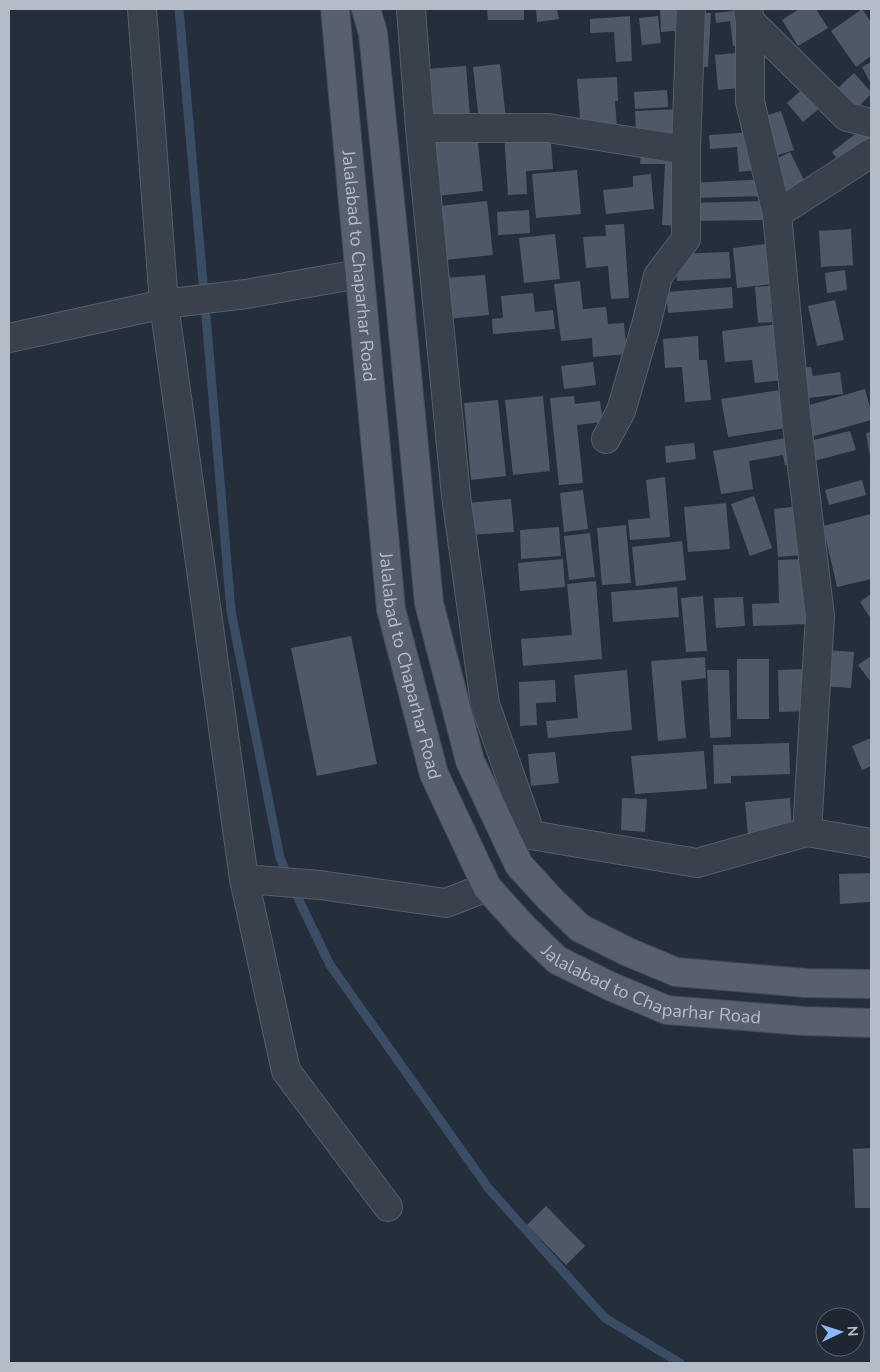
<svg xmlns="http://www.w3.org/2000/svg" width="880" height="1372" font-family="'Nunito Sans',sans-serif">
<rect width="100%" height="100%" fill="#252f3c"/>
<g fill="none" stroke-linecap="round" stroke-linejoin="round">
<path stroke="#3b4d64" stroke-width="9" d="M179,9l24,274
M206,316l25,295 49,247 4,9
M298,898l32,67 159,224 116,129 75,45"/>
</g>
<path fill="#4e5867" d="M487,9h37v11h-36z
M536,9h21l2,10 -22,3z
M660,9h24l1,21 -24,2z
M799,9h17l12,19 -30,18 -16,-26z
M862,9l9,13v34l-15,11 -25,-36z
M741,10l3,35 -11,1 -3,-25 -14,2 -1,-10z
M696,12l15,1 -3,54 -15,-1z
M630,16l2,45 -16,1 -2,-30 -24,1v-14z
M658,16l3,27 -19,2 -3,-27z
M746,52l3,35 -31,3 -3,-35z
M871,62v22l-9,-17z
M500,64l6,55 -27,3 -6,-55z
M466,66l4,51 -39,4 -5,-52z
M854,73l17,19v2l-18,18 -19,-20z
M617,77l1,24h-3l2,28 -36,2 -4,-52z
M805,87l16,20 -18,15 -16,-19z
M667,90l1,17 -33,2 -1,-17z
M682,109l1,23 -47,2 -1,-23z
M781,111l13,39 -25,8 -13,-39z
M863,128l8,12 -30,24 -9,-12z
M550,130l3,39 -27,2 1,23 -19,1 -4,-62z
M756,132l2,38 -19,2 -2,-25 -27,2 -1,-14z
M477,135l6,56 -47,5 -6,-56z
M641,151l43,2 -3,73 -19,-1 3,-61h-25z
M790,152l16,32 -18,9 -16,-32z
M577,170l4,44 -45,4 -4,-44z
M651,174l3,35 -48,5 -3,-24 30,-3v-11z
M767,179v17l-76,2 -1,-15z
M487,201l6,54 -49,5 -5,-54z
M766,201v19l-76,1v-18z
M529,210l1,23 -32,2 -1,-23z
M624,224l5,74 -18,1 -3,-33 -22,2 -3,-31 23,-1 -1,-11z
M851,229l2,36 -32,2 -2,-36z
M555,234l5,45 -36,4 -5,-45z
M767,244l5,40 -35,4 -4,-40z
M729,252l2,26 -54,3 -1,-27z
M845,270l2,20 -20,3 -2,-20z
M485,275l4,40 -42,4 -3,-41z
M580,281l3,28 23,-2 2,17 16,-1 3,31 -34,3 -1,-19 -31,3 -7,-57z
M769,286l3,36 -14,1 -3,-36z
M732,287l1,21 -65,5 -2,-21z
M533,293l2,19 18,-2 2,19 -62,5 -1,-15 11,-1 -2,-22z
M835,300l9,40 -27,6 -9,-40z
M778,324l6,56 -29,3 -3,-23 -27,2 -3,-31z
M698,336l1,24h8l4,40 -26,2 -3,-35 -17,1 -2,-29z
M593,362l3,23 -32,4 -3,-23z
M811,367l2,9 27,-4 3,22 -44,5 -4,-30z
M865,389l6,22v9l-60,17 -8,-30z
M780,390l6,38 -58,9 -7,-38z
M543,396l7,75 -37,4 -8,-75z
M574,396l1,8 25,-3 3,21 -26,3 6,58 -24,2 -9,-87z
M498,400l8,76 -35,4 -7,-77z
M850,431l6,19 -42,11 -5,-20z
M871,432v24l-1,1 -4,-24z
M792,437l4,26 -11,2 -2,-10 -34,6 4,28 -32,5 -8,-43z
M694,443l2,16 -30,4 -1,-17z
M665,477l5,60 -40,3 -2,-20 22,-2 -4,-38z
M862,480l4,15 -37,10 -4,-15z
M583,490l5,39 -24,3 -4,-39z
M754,496l18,52 -22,8 -19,-52z
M511,499l3,33 -44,3 -2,-32z
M726,503l4,46 -42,3 -4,-45z
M799,506l5,49 -26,2 -4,-48z
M871,514v65l-34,8 -14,-61z
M626,525l5,58 -29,2 -5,-57z
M559,527l2,29 -40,3 -1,-29z
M590,533l5,44 -26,3 -5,-44z
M682,541l4,39 -50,6 -4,-39z
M563,559l2,28 -45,4 -2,-28z
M806,559l2,65 -55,2 -1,-22 27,-1 -1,-43z
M596,581l6,78 -79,7 -2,-27 51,-4 -5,-51z
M677,587l2,30 -66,5 -2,-30z
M871,594v25l-11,-17z
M703,596l4,55 -21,1 -5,-54z
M743,597l2,29 -29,2 -2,-30z
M351,636l26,128 -60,12 -26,-128z
M825,650l29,2 -3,36 -28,-2z
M871,656v26l-13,-17z
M705,657l1,21 -25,3 5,57 -28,3 -7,-80z
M737,659h32v60h-32z
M805,669l2,42 -28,1 -1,-42z
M627,670l5,60 -84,8 -2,-17 32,-3 -4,-43z
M707,670h22l2,67 -21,1z
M555,680l1,22 -20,1 1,22 -17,1 -1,-44z
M871,738v28l-9,4 -10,-24z
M789,743l1,31 -59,2v7l-17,1 -1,-39z
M704,751l3,38 -72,5 -4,-38z
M555,752l4,31 -28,3 -3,-32z
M622,798l25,1 -2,33 -24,-2z
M790,798l2,34 -44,3 -3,-33z
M871,873v29l-31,2 -1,-30z
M871,1148v60h-16l-2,-59z
M546,1206l39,40 -19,19 -39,-40z"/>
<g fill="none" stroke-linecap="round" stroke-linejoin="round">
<defs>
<path id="street" d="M142,9l22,295 80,575 42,192 102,136
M411,9l9,119 36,368 29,208 46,131 166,28 110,-31 64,11
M748,9l2,12v81l27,112 19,202 24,200 -13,216
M750,21l97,96 24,6
M420,128h128l138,22
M777,214l94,-61
M9,338l155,-34 82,-10 113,-20
M606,439l15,-28 25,-86 12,-49 28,-37v-89l5,-141
M244,879l76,6 126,18 41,-16"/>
<g id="primary">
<path id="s1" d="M335,9l56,600 43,165 53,113 36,40 34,33 55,27 55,23 137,11 67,2"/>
<path d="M366,9l7,24 24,237 32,333 41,158 49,104 32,35 29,28 48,24 48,20 130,11 65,1"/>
</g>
</defs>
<use href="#street" stroke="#575f6a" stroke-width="30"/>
<use href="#primary" stroke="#424a55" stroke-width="30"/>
<use href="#street" stroke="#39414c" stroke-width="28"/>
<use href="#primary" stroke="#57606c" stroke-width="28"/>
</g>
<g text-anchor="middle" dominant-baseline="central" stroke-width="4" stroke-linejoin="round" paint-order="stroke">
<g font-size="18" fill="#b4bcc7" stroke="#1e2631">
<text stroke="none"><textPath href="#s1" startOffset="258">Jalalabad to Chaparhar Road</textPath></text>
<text stroke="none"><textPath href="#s1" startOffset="662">Jalalabad to Chaparhar Road</textPath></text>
<text stroke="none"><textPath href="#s1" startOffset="1098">Jalalabad to Chaparhar Road</textPath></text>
</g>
</g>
<rect width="880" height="1372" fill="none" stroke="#b4bcc7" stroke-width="20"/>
<g transform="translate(840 1332) rotate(86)"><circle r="24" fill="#1e2631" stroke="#5a626d"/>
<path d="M0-4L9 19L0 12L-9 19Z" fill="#8eb8f2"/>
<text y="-8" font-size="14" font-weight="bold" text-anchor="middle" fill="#b4bcc7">N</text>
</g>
</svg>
